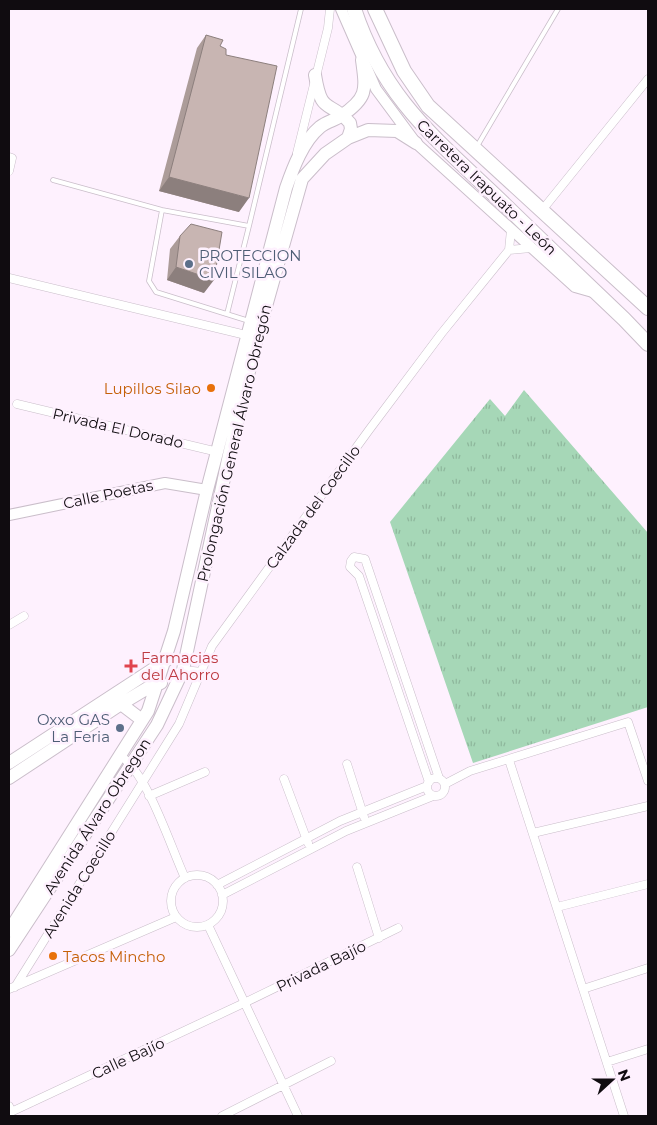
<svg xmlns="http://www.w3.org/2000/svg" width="657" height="1125" font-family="Montserrat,sans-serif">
<defs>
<pattern id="grass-tufts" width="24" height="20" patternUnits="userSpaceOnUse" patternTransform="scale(1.25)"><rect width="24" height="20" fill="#a6d7b7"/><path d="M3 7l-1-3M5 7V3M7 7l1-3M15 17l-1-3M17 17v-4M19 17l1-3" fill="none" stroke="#8eb79c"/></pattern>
</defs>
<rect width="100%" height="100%" fill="#fef1fe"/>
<path fill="url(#grass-tufts)" d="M524,390l124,143v174l-175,56 -83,-241 100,-123 15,17z"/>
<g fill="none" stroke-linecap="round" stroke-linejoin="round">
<defs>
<path id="service" d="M476,148l82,-139
M53,180l109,30 87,16 -22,88
M162,210l-13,71 7,11 93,29
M249,226l52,-217"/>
<path id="minor" d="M297,153l31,-125 2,-19
M9,157l3,1 -3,13
M543,209l105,-130
M509,250l22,-2
M9,278l241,58
M17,404l201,48
M9,625l15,-9
M183,670l19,2
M121,756c27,19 49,89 64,122
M509,760l115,356
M347,764l17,53
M427 787a9 9 0 1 1 18 0a9 9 0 1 1-18 0Z
M284,779l24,64
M429,782l-70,-206 -9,-9 1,-6 3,-4 11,2 74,219
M445,784l25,-13 158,-49 20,59
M149,796l56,-24
M533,833l115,-27
M357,867l22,71
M171 901a26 26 0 1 1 52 0a26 26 0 1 1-52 0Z
M217,885l123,-64 87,-35
M222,895l124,-64 87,-35
M557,907l91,-23
M208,925l90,191
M15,987l164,-263 33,-78 157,-216 72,-96 68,-84 2,-20
M9,989l167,-72
M583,989l65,-21
M607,1062l41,-13
M9,1106l2,6 233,-109 154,-75
M222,1116l109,-55"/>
<path id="tertiary" d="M341,9l35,80 40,54 159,144 21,6
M9,515l156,-32 42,7"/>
<path id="primary" d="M315,75c7,42 13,23 35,48l1,6 -3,9
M121,704l21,16
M9,763l158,-103
M9,778l112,-74 30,-18 10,-3
M9,931l139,-220 26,-80 33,-141 79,-302c7,-20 17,-47 34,-61 6,-5 15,-7 21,-11 27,-18 25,-26 21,-56
M9,950l148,-225 26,-55 46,-215 28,-117 45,-159 23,-25 23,-16 20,-8 29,1 19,12"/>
<path id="trunk" d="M354,9c30,90 80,128 146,191 41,40 83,80 124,119l24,25
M375,9l29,62 24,35 220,202"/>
</defs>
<use href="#service" stroke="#cabeca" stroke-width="5.5"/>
<use href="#minor" stroke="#cabeca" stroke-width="9"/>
<use href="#tertiary" stroke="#cabeca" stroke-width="12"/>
<use href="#primary" stroke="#cabeca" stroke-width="14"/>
<use href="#trunk" stroke="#cabeca" stroke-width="16"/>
<use href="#service" stroke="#fff" stroke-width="4"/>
<use href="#minor" stroke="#fff" stroke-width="8"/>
<use href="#tertiary" stroke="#fff" stroke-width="10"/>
<use href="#primary" stroke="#fff" stroke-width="12"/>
<use href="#trunk" stroke="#fff" stroke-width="14"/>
</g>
<path fill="#ac9c99" d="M206,35l14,11 19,166 -80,-21 38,-143z
M180,236l24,57 -37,-13 3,-31z"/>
<path fill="#8c7f7d" d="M169,177l80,21 -10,14 -80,-21z
M176,267l38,13 -10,13 -37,-13z"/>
<path fill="#c8b5b2" stroke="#8c7f7d" d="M206,35l17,5 -3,6 6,3v6l51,11 -28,132 -80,-21z
M191,224l31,8 -8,48 -38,-13 4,-31z"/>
<g fill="#5c6f8a" stroke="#fef1fe" stroke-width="2">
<circle cx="189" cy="264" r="5"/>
<circle cx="120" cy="728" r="5"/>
</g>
<g fill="#e8710a" stroke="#fef1fe" stroke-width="2">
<circle cx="211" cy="388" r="5"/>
<circle cx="53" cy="956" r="5"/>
</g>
<path fill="#e0444e" stroke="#fef1fe" stroke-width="2" d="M128.5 658.5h5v5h5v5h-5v5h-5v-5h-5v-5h5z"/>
<g text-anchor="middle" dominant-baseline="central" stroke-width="5" stroke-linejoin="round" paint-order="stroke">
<g font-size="15" fill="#100c10" stroke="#fef1fe">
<text transform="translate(487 187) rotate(44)">Carretera Irapuato - León</text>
<text transform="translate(118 428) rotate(13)">Privada El Dorado</text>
<text transform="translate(234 443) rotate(-77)">Prolongación General Álvaro Obregón</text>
<text transform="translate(108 494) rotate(-12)">Calle Poetas</text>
<text transform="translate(313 507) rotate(-54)">Calzada del Coecillo</text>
<text transform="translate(97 816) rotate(-57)">Avenida Álvaro Obregon</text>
<text transform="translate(79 884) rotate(-58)">Avenida Coecillo</text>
<text transform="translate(321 966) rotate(-26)">Privada Bajío</text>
<text transform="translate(128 1058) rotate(-25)">Calle Bajío</text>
</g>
<g font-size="15" fill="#4e5e75" stroke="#fef1fe" text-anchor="start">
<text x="199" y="255">PROTECCION<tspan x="199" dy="17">CIVIL SILAO</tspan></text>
<text x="110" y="719" text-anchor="end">Oxxo GAS<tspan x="110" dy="17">La Feria</tspan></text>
</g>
<g font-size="15" fill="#c56008" stroke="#fef1fe" text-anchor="end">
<text x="201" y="388">Lupillos Silao</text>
<text x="63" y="956" text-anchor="start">Tacos Mincho</text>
</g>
<g font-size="15" fill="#be3a42" stroke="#fef1fe" text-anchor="start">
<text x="141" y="657">Farmacias<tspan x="141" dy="17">del Ahorro</tspan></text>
</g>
</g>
<rect width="657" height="1125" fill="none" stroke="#100c10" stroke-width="20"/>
<g transform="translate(612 1080) rotate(69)" stroke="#fef1fe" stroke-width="4" paint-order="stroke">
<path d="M0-4L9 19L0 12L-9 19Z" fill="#100c10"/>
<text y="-8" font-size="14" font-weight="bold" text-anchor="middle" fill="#100c10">N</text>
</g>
</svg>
